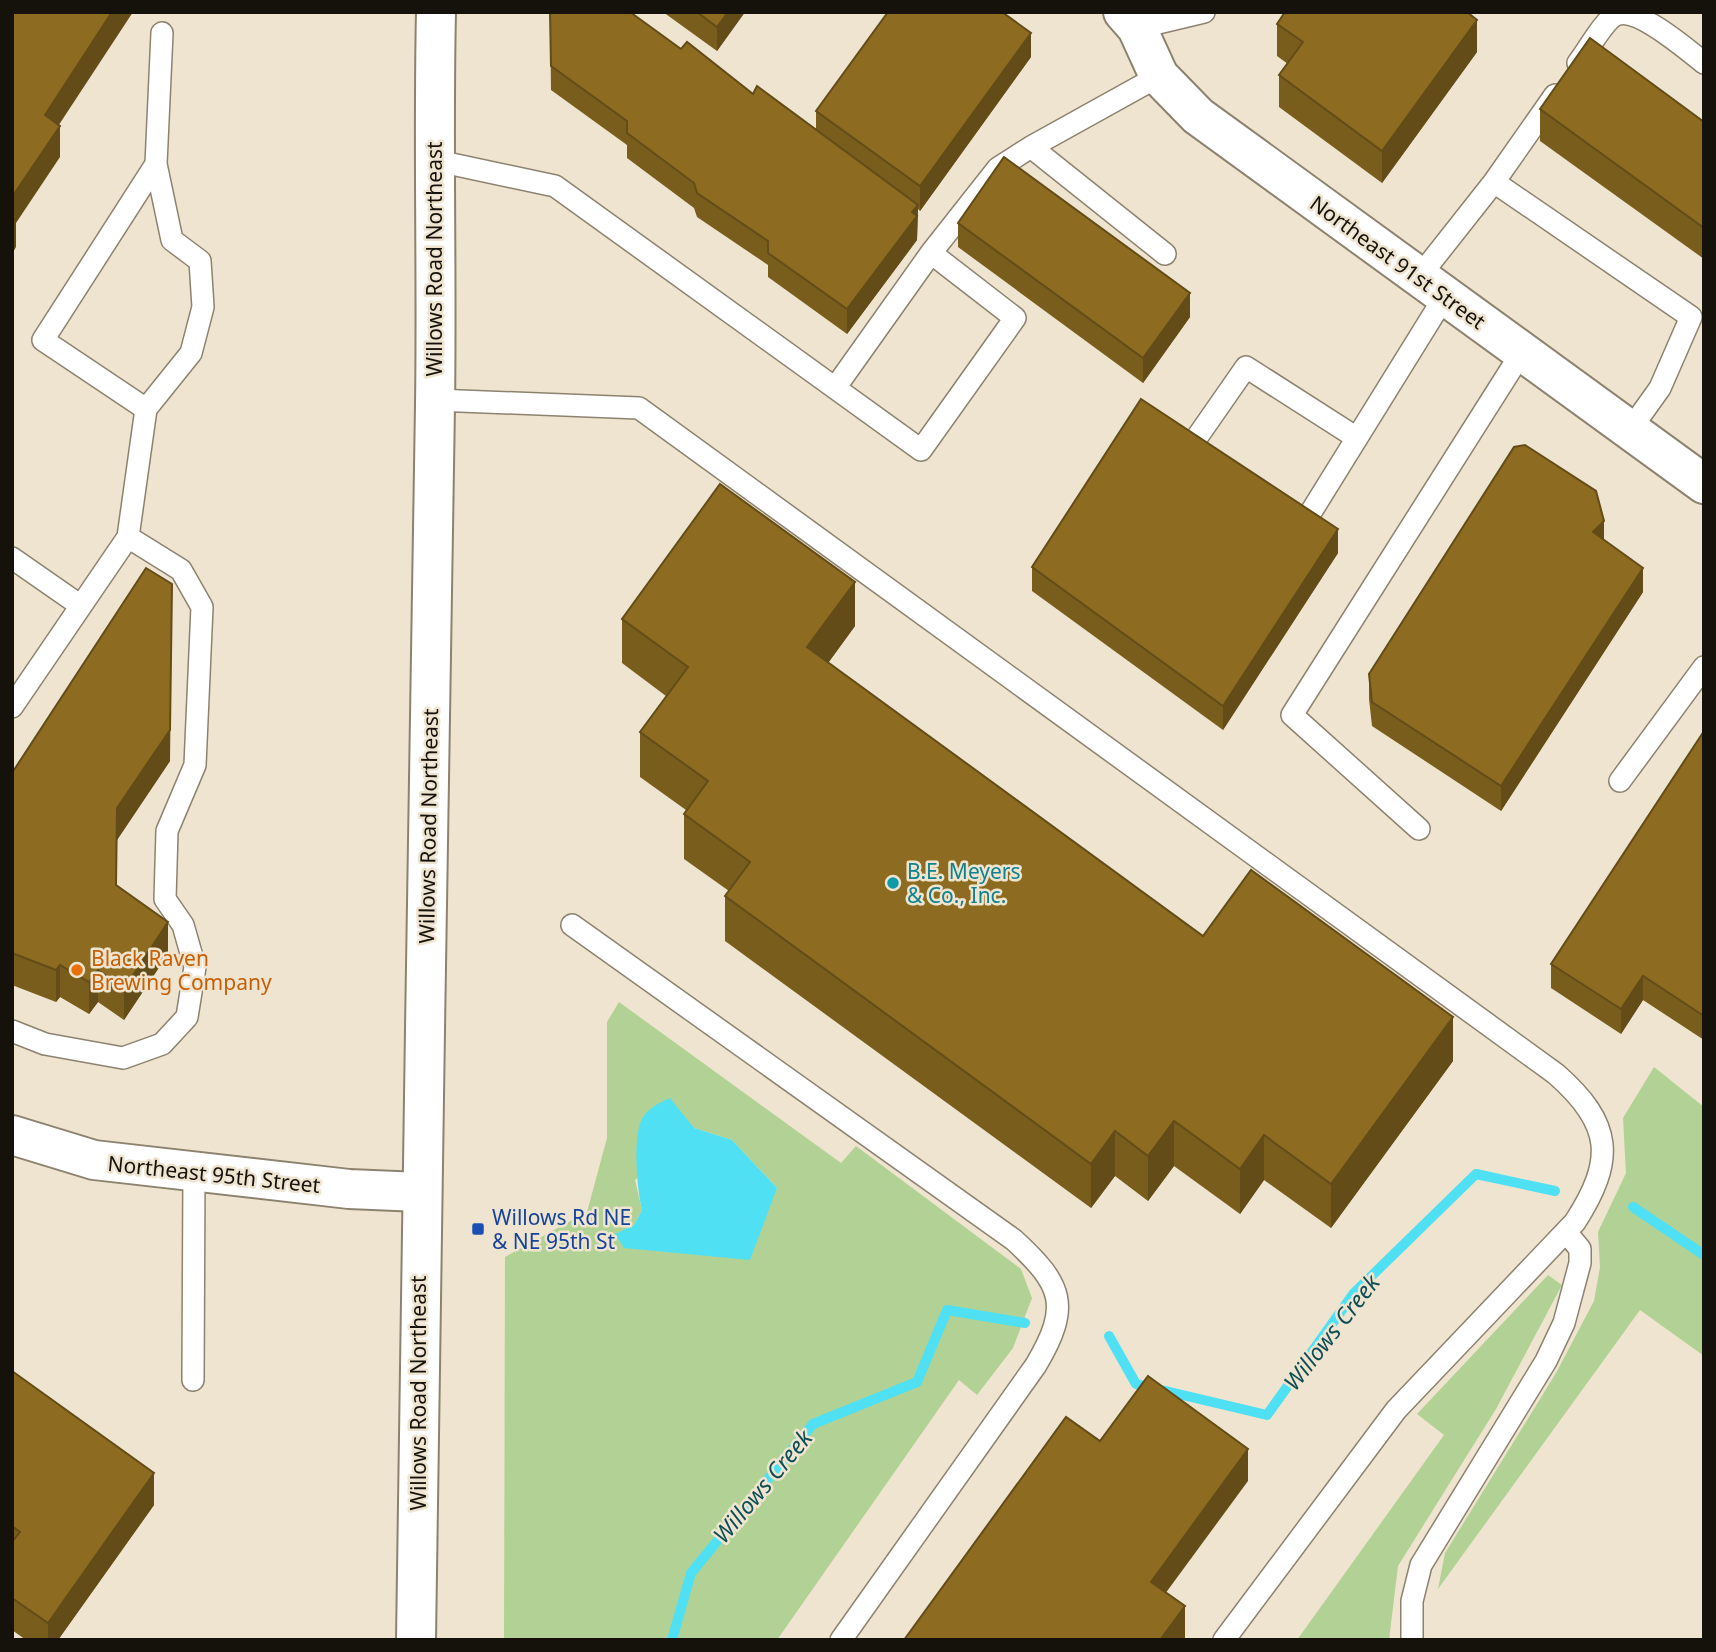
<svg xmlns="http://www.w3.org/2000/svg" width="1716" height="1652" font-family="'Noto Sans',sans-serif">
<rect width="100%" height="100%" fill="#efe4cf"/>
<path fill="#b1d294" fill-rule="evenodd" d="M619,1002l222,161 15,-17 165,123 11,29 -19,50 -36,47 -18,-15 -182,260h-273l1,-383 82,-45 20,-74v-116zM694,1128l38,12 45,48 -143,37 8,-15 -7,-30z
M1654,1067l50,40v249l-64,-46 -202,279 7,-36 111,-180 38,-72 6,-34 -2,-35 28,-59 -3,-55z
M1548,1275l14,10 -66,124 -98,157 -9,74h-92l147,-205 -27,-21z"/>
<path fill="#4fe1f3" d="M670,1098l24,30 38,12 45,48 -27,72 -126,-12 -9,-14 19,-9 8,-15c-5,-20 -10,-75 1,-93 7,-10 16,-14 27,-19z"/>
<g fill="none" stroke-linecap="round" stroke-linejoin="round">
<path stroke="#4fe1f3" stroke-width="10" d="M1633,1207l71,48
M1109,1336l27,48 131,31 87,-122 122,-119 79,17
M672,1640l19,-67 122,-149 104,-42 30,-72 78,13"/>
<defs>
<path id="lane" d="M1137,28l67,-16
M1578,63c11,-14 20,-33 33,-45 20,-18 75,31 93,45
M1031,147l128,-71
M433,160l122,26 366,264 94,-132 -84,-65 -96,135
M1494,182l61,-87
M931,253l67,-85 33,-21 134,107
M1419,277l75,-95 197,135 -31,71 -30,42
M435,400l204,8 917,666c57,50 59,86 19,148l-179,188 -172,230
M146,409l45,-56 12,-46 -3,-46 -28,-21 -16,-76
M1191,446l55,-79 111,71
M1311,512l134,-216
M12,558l69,48
M12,707l116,-170 18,-128 -103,-69 113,-176 6,-131
M1620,781l84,-114
M1419,829l-127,-114 230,-363
M572,925l442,315c49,45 57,66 22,125l-195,275
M12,1031l33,13 78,14 39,-14 25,-27 8,-50 -12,-42 -18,-26 2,-68 28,-66 7,-158 -21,-37 -53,-33
M193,1380l1,-208
M1412,1640v-39l9,-36 125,-204 18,-38 16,-60v-14l-14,-17"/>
<path id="street" d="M1123,12l14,16 22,48 39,40 506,368
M12,1135l82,25 255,29 71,3"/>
<path id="secondary" d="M416,1640c3,-412 15,-823 19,-1235 2,-131 -2,-262 1,-393"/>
</defs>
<use href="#lane" stroke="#8c826f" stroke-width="24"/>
<use href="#street" stroke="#8c826f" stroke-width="42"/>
<use href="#secondary" stroke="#8c826f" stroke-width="42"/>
<use href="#lane" stroke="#fff" stroke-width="21"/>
<use href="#street" stroke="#fff" stroke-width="38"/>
<use href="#secondary" stroke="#fff" stroke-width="38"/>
</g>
<path fill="#795d1c" d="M550,12l131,37 72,45 63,36v-19l215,-54 -111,154 -2,-2 -1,31 -70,94 -79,-57v-12l-71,-48 -3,-9 -67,-50v-13l-76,-55z
M663,12h82l-28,39z
M1277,24l200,28 -95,131 -103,-76v-32l9,-11 -11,-8z
M1540,109l164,13v137l-164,-118z
M958,223l232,94 -47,66 -185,-136z
M1604,540l39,52 -142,219 -129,-85 -3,-27v-25z
M1338,553l-115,177 -191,-139v-24z
M622,619l233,7 -27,37 375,273 250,125 -122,167 -67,-48 -24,34 -66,-48 -26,35 -33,-25 -24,32 -366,-267v-45l4,-5 -45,-32v-45l2,-4 -46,-33v-45l26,-36 -44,-33z
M1704,731v309l-61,-40 -22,34 -70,-46v-24z
M170,761l-53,79 -1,45 52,69 -44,66 -26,-18 -9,12 -29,-17 -4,5 -44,-17v-212z
M12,1371l142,134 -96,135h-32l-14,-10z"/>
<path fill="#634c17" d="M112,12h21l-88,134v-31z
M728,12h17l-28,39v-24z
M1477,20v32l-95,131v-32z
M1031,33v24l-111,154v-25z
M60,126v31l-44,66v24l-4,7v-57z
M918,205l-1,35 -70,94v-25l65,-97z
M1190,293v24l-47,66v-25z
M1604,521v25l-11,-14z
M1338,529v24l-115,177v-24z
M1643,568v24l-142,219v-25z
M855,582v44l-48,66v-45z
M172,584l-2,177 -53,79 -1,77 1,-109z
M168,922v32l-44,66v-31z
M60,965v32l-4,5v-32z
M98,970v32l-9,12v-32z
M1643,976v24l-22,34v-25z
M1453,1017v44l-122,167v-44z
M1174,1121v45l-26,35v-45z
M1115,1131v45l-24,32v-44z
M1264,1135v45l-24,34v-45z
M1248,1449v32l-97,132v-31z
M154,1473v32l-96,135h-10v-17z
M1185,1606v32l-2,2h-23z"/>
<path fill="#8d6c21" stroke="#634c17" stroke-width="2" d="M12,12h100l-67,103 15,11 -48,71z
M550,12h80l51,37 6,-7 66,52 4,-8 161,119 -6,7 5,4 -70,93 -79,-56v-12l-71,-48 -3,-10 -67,-50v-12l-76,-55z
M697,12h31l-11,15z
M888,12h114l29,21 -111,153 -104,-75z
M1285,12h182l10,8 -95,131 -103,-76 24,-33 -26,-18z
M1590,38l114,84v106l-164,-119z
M1004,157l186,136 -47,65 -185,-135z
M12,212l4,4 -4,6z
M1141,399l197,130 -115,177 -191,-139z
M1525,445l71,46 8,30 -11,11 50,36 -142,218 -129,-84 -3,-28 145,-227z
M720,484l135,98 -48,65 396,289 48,-66 202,147 -122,167 -67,-49 -24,34 -66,-48 -26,35 -33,-25 -24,33 -366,-268 25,-34 -66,-48 24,-33 -68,-49 48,-65 -66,-48z
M146,568l26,16 -2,146 -53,78 -1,77 52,37 -44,67 -26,-19 -9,12 -29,-17 -4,5 -44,-17v-180z
M1704,731v285l-61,-40 -22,33 -70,-45z
M12,1371l142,102 -106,150 -36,-25v-56l8,-10 -8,-6z
M1148,1376l100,73 -97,133 34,24 -25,34h-256l162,-223 34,24z"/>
<circle fill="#0f9aa8" stroke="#efe4cf" stroke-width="2.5" cx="893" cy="883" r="7"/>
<circle fill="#e8710a" stroke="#efe4cf" stroke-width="2.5" cx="77" cy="970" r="7"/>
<rect fill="#1a4fb4" stroke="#efe4cf" stroke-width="2.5" x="471" y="1222" width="14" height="14" rx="3.5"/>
<g text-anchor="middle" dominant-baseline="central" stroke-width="5" stroke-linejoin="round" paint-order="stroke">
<g font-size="21" fill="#15120b" stroke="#efe4cf">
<text transform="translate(434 259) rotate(-90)">Willows Road Northeast</text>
<text transform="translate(1398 262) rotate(36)">Northeast 91st Street</text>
<text transform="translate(428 826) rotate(-89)">Willows Road Northeast</text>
<text transform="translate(214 1174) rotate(6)">Northeast 95th Street</text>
<text transform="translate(418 1393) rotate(-90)">Willows Road Northeast</text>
</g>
<g font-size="21" fill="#0d838f" stroke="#efe4cf" text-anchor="start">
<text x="907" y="871">B.E. Meyers<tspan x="907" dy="24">&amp; Co., Inc.</tspan></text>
</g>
<g font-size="21" fill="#c56008" stroke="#efe4cf" text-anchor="start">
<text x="91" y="958">Black Raven<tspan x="91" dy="24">Brewing Company</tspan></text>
</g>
<g font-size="21" fill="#164399" stroke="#efe4cf" text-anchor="start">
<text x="492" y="1217">Willows Rd NE<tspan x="492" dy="24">&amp; NE 95th St</tspan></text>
</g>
<g font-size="23" font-style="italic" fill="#0d4e55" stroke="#efe4cf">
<text transform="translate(1331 1332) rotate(-52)">Willows Creek</text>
<text transform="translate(762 1486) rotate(-50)">Willows Creek</text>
</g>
</g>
<rect width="1716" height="1652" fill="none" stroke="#15120b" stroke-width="28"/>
</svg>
